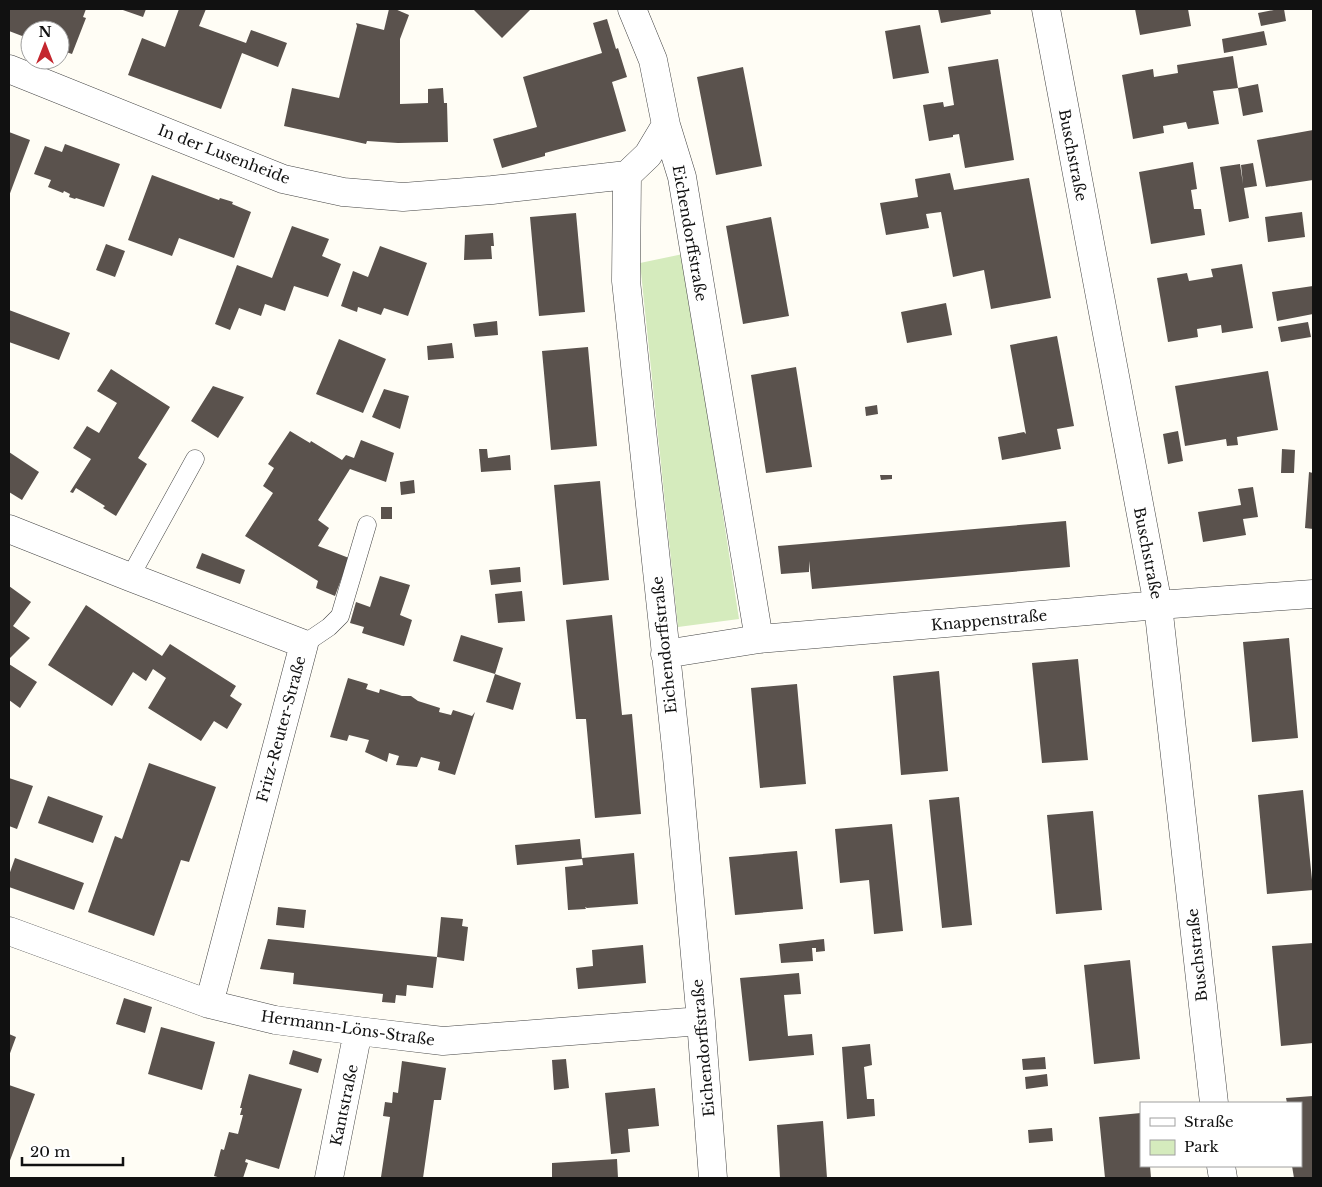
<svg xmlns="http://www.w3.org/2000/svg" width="1322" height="1187" font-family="'Libre Baskerville',serif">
<rect width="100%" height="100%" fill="#fffdf5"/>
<path fill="#d5ebbd" d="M683,254l56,365 -61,8 -38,-364z"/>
<path fill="#5a524d" d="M9,9h77l-3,8 3,1 -14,36 -12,-4v-20h-30v9l-21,-8z
M120,9h26l-3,8z
M179,9h27l-7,17 47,17 5,-13 36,13 -9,24 -36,-14 -21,56 -93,-34 14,-37 23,9z
M389,9h6l14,6 -9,24v65l28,-1v-14l15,-1 1,15h3l1,39 -50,1 -31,-2 -1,3 -82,-18 8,-38 47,10 18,-72 -1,-3 28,7z
M473,9h58l-29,29z
M938,9h52l1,5 -50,9z
M1135,9h53l3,17 -51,9z
M1279,9h5l2,12 -25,5 -3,-13z
M607,19l9,30 2,-1 9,29 -15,5 14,49 -81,22v3l-43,12 -9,-29 44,-12 -14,-50 79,-24 -9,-30z
M920,25l9,48 -36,6 -8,-48z
M1264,31l3,14 -43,8 -2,-14z
M1233,56l5,32 20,-4 5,28 -20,4 -5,-28 -25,3 6,33 -31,5 -2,-7 -23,4 1,7 -31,6 -11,-64 31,-6 1,8 24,-4 -1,-8z
M998,59l16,101 -49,8 -6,-34 -6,1v2l-24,4 -6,-36 20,-3 1,5 10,-2 -6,-38z
M743,67l19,99 -46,9 -19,-98z
M1313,130v50l-47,7 -9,-47z
M9,132l21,8 -21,56z
M65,144l55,20 -16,43 -28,-9 -1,1 -6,-2 1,-3 -6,-3 -1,2 -15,-6 3,-7 -17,-6 11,-28 17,6z
M1193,162l4,27 -6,1 3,19h7l4,26 -54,9 -12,-72z
M1253,163l4,23 -13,2 5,30 -20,4 -9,-55 20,-3 3,20 -2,-19z
M950,173l4,17 75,-12 22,120 -60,11 -7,-39 -31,7 -12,-65 -15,2 3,14 -43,7 -6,-32 38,-6 -3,-18z
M152,175l67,25 1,-2 13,4 -1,2 19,8 -17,46 -55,-20 -7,18 -44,-16z
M1302,212l3,25 -37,5 -3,-25z
M576,213l9,99 -46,4 -9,-99z
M771,217l18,99 -46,8 -17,-98z
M292,226l37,13 -7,17 19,8 -13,33 -34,-11 -9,25 -20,-7 -4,12 -22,-8 -9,22 -15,-6 22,-59 35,13z
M493,233l1,13h-3l1,13 -28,1 1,-25z
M106,244l19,7 -10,26 -19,-7z
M380,246l47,17 -19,53 -24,-8 -3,7 -23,-8 -1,5 -16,-6 12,-35 15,6z
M1242,264l11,64 -31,5 -1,-8 -24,4 1,8 -30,5 -11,-64 30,-5 2,8 24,-4 -2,-8z
M1313,286v28l-36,7 -5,-29z
M946,303l6,32 -45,8 -6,-31z
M9,310l61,23 -11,27 -50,-18z
M497,321l1,14 -23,2 -2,-13z
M1308,322l3,15 -30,5 -3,-15z
M1057,336l17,90 -17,3 4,20 -59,11 -4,-23 26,-5 2,2 -16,-89z
M339,339l47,20 -23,54 -47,-19z
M452,343l2,15 -26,2 -1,-14z
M588,347l9,99 -46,4 -9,-99z
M796,367l16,100 -46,6 -15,-98z
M111,369l59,38 -32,51 9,6 -31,52 -13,-8 2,-2 -29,-18 -3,5 -3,-1 21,-33 -18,-11 14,-22 12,7 18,-30 -20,-12z
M1268,371l10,59 -41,7 1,8 -11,1 -1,-7 -41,7 -10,-60z
M213,386l31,11 -26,41 -27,-17z
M384,389l25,7 -9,33 -28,-12z
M877,405l1,9 -12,2 -1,-9z
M290,431l20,12 1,-2 31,19 4,-5 8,3 7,-18 33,13 -8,29 -36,-13 -32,51 11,8 -11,18 31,12 -14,38 -19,-8 2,-7 -73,-45 28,-43 -10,-7 11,-18 -6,-4z
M1178,431l5,30 -15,3 -5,-30z
M479,449h8l1,9 22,-3 1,15 -30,2z
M1282,449l13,1 -1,23h-13z
M9,452l30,20 -17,28 -13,-8z
M1309,472l4,1v56l-8,-1z
M880,475h12v4l-11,1z
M414,480l1,13 -14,2 -1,-13z
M600,481l9,99 -46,5 -9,-100z
M1253,487l5,30 -15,2 3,16 -43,7 -5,-30 43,-7 -3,-16z
M381,507h11v12h-11z
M1066,521l4,46 -258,22 -3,-28v11l-28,2 -3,-28z
M202,553l43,17 -5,14 -44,-16z
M520,567l1,15 -30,3 -2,-15z
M380,576l30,9 -10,30 12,5 -8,26 -42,-13 2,-6 -14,-4 6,-21 14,5z
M9,586l22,16 -18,24 17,12 -21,21z
M522,591l3,30 -27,2 -3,-29z
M86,605l76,51 8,-12 66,42 -6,10 12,8 -15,25 -13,-8 -13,20 -53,-33 18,-30 -13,-9 -7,12 -13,-9 -21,34 -64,-41z
M612,615l10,100 10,-1 9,100 -46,4 -9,-99h-10l-10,-99z
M461,635l42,13 -8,26 26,9 -8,27 -27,-8 9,-28 -42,-13z
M1289,638l9,100 -46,4 -9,-100z
M1078,659l10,101 -46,3 -10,-100z
M9,664l28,18 -17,26 -11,-8z
M939,671l9,100 -47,4 -8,-99z
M348,678l20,6 -2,5 13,4 1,-4 22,7h9l7,5 22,7 -1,4 12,3 2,-5 19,6 3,-4 -20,63 -17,-5 2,-8 -19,-5 -4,10 -21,-2 3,-9 -10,-3 -2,9 -22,-10 4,-12 -20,-5 -2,6 -17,-4z
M797,684l9,100 -46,4 -9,-100z
M149,763l67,24 -27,75 -8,-2 -27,76 -66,-24 27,-76 7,3z
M9,778l24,8 -16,43 -8,-3z
M1303,790l10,100 -46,4 -9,-99z
M48,796l55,20 -10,27 -55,-20z
M959,797l13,128 -30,3 -13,-128z
M1093,811l9,99 -46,4 -9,-99z
M892,824l11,107 -29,3 -5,-54 -29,3 -5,-54z
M580,839l2,20 -65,6 -2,-20z
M797,851l6,58 -68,6 -6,-58z
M634,853l4,51 -51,4 -2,-1 1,2 -18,1 -3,-43 18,-2 -1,-7z
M15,858l69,25 -10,27 -65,-23v-12z
M278,907l28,3 -2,18 -28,-3z
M441,917l22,2 -1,7 6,1 -4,34 -27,-4 -4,31 -26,-3 -1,11 -10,-1 -1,8 -13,-1 1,-8 -90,-10 1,-11 -34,-4 8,-30 169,18z
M824,939l1,12 -9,1v-4h-4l1,13 -32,2 -2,-19z
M1313,943v100l-32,3 -9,-100z
M643,945l3,38 -68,6 -2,-21 17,-2 -1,-16z
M1130,960l10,99 -46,5 -10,-99z
M799,973l2,21 -17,1 4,41 24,-2 2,21 -65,6 -9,-83z
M124,998l28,9 -7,26 -29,-9z
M161,1027l54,15 -13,48 -54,-16z
M9,1034l7,3 -7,19z
M870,1044l2,21 -8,2 3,32h7l1,17 -28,3 -5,-72z
M293,1050l29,9 -4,14 -29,-9z
M1045,1057l1,12 -23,1 -1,-11z
M566,1059l3,29 -15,2 -2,-30z
M402,1061l44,7 -5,32h-7l-11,78 -42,-1 9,-60 -7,-1 2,-14 7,1 1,-11 5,1z
M249,1074l53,15 -23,80 -33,-10 -1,3 3,1 -5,15h-22l-7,-2 7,-27 3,1 5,-18 9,2 5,-19h-3l2,-7h-2z
M1047,1074l1,12 -22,3 -1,-12z
M9,1085l26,9 -26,69z
M655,1088l4,38 -31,3 2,23 -19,2 -6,-61z
M1313,1096v82h-19l-2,-12h9v-63h-14l-1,-5z
M1141,1113v53h9l1,12h-46l-6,-61z
M823,1121l4,57h-47l-3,-53z
M1052,1128l1,13 -24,2 -1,-13z
M617,1159l1,19h-66v-15z"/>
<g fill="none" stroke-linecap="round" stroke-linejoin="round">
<defs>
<path id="service" d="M130,577l65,-118
M304,644l25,-17 11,-11 27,-91"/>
<path id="minor" d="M632,9l21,51 13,65 -18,30 -21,20 -1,106 51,476 24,264 12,157
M1046,9l112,596 56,498
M9,69l274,110 60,13 60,5 89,-7 135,-15
M666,125l16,52 77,462
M9,529l121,48 174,67 -95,360
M665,654l94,-15 399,-34 155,-11
M9,931l200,73 66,16 83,11 85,10 258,-20
M1221,1166l2,12
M329,1178l29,-147"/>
</defs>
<use href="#service" stroke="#444" stroke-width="19"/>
<use href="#minor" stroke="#444" stroke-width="29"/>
<use href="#service" stroke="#fff" stroke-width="18"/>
<use href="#minor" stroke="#fff" stroke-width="28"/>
</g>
<g text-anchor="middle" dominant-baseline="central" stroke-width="5" stroke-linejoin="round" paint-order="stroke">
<g font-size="15" fill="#111" stroke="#fff">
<text transform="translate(224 154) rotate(21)">In der Lusenheide</text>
<text transform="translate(1073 155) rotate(79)">Buschstraße</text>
<text transform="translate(690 233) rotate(80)">Eichendorffstraße</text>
<text transform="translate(1148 553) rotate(79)">Buschstraße</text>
<text transform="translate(989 620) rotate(-5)">Knappenstraße</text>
<text transform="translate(664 645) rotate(-96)">Eichendorffstraße</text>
<text transform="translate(281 729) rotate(-75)">Fritz-Reuter-Straße</text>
<text transform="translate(1197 955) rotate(-96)">Buschstraße</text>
<text transform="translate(348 1028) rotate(8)">Hermann-Löns-Straße</text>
<text transform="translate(703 1048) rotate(-95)">Eichendorffstraße</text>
<text transform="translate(344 1105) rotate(-78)">Kantstraße</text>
</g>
</g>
<rect width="1322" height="1187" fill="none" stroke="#111111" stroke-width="20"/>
<rect x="1140" y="1102" width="162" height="65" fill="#ffffff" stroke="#a0a0a0"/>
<rect x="1150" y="1118" width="25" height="8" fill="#ffffff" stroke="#a0a0a0"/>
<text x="1184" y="1127" font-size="15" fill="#111111">Straße</text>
<rect x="1150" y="1140" width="25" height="15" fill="#d5ebbd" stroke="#a0a0a0"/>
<text x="1184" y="1152" font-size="15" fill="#111111">Park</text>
<g transform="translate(45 45)"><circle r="24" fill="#ffffff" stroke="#a0a0a0"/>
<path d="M0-4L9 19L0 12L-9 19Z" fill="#c4262e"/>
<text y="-8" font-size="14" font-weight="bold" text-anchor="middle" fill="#111111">N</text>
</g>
<path d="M22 1157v8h101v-8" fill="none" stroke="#111111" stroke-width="2.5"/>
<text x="30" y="1157" font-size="15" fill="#111111" stroke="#ffffff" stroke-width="4" paint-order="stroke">20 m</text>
</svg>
